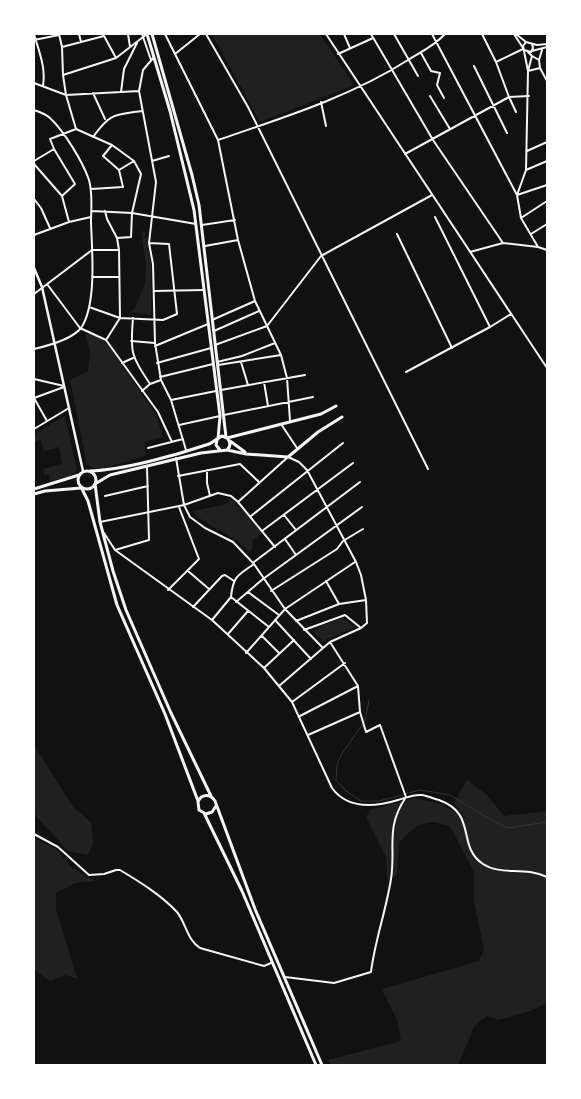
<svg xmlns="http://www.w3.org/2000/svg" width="581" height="1099" font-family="Arial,sans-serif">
<rect width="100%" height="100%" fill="#111"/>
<path fill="#202020" d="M212,34h108l34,51 -94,37z
M141,231l5,1 -2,6h3l4,26v51l-21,-3 4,-2 11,-26 1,-20z
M85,334h9l14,11 48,70 7,22 -18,5v14l-47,14 -11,-5 -17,-85 18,-9 2,-19z
M65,416l12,54 -6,6 -21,5 -1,-7 -5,1 -1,-6 19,-5 -3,-17 -15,4 -3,-11 -7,2v-8z
M229,499l18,15 15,19 -10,8 1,7 -4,3 -15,-12 -37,-22 -3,-6 33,-7z
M342,618l13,9 -32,14 -10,-10 8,-5z
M34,745l39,62 18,15 2,21 -5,12 -20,-4 -34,-37z
M467,779l7,7 12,8 18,22 43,-5v192l-17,8 -32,9 -11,-4 -12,9 -17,40h-127l-3,-5 73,-19 -4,-21 -15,-31 97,-28 5,-11 -10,-48v-30l-24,-46 -17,-4 -15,3 -13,11 -6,7 -2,32 -10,6 -1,-24 -20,-40 4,-7 45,-12 26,6 25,15 -12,-16z
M34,838l22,11 16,19 23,13 -20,2 -19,10v16l21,69 -13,-3 -14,6 -16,-11z"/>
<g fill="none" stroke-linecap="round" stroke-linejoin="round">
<path stroke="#333" stroke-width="1" d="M369,700l-4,21 -24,34 -4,10 -1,15 10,11 15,10h18l41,-11 30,5 41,25 17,8 39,-6"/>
<path stroke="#f5f5f5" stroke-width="2" d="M34,34c5,18 12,33 9,52
M59,34l3,13 1,28
M79,34l2,8
M103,34l13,24
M128,34l2,13
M142,34l9,26
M165,34l53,106 20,100 17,61 26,54 6,23 3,43
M206,34l42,73 180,362
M326,34l221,334
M344,34l6,14
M371,34l62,106 70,103
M394,34l24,42
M432,34l85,161 4,23 17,29
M482,34l14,28 13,35 7,15
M514,34l9,14
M516,34l10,8
M34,40l25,-5
M532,44l1,4 -2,4 -7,-2 -1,-4 3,-4 11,3 10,-1
M62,47l42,-11
M524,51l4,20 12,-3
M532,51l15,-4
M421,53l10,18 9,2 -3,12 7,13
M175,54l25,-20
M338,54l35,-16
M532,56l7,4 1,8 7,13
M154,57l-11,13 -4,21 17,91 -7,61 4,21 2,79 6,37 10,20 15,50
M539,60l3,-10
M496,62l27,-13
M474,66l33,67
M34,83l32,12 10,34 36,16 22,16 7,13 -9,39 -1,24 -14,1
M139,91l-73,4 -3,-20 53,-17 31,-24
M121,92l3,-23 13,-26
M93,93l12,26
M430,96l20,33
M321,102l5,24
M34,110c6,2 12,4 16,8 14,13 33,44 39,62 4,14 2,29 2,43 1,27 6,82 -10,105 -9,11 -34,18 -47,21
M93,137c17,-24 21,-22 49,-26
M218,140c64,-22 132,-43 190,-80 13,-8 26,-14 37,-26
M527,151l20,-9
M405,154l104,-57 20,-1
M34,161l20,-12
M152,161l17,-5
M34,164l28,32 7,26
M119,170l15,-9
M526,170l21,-9
M91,189l32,-2 -4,-17 -16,-14 9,-11
M517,195l9,-25 2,-99 4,-15 -4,-4
M517,195l30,-10
M62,196l13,-12 -21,-35 -4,-10 26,-10
M34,199l7,9 9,20
M92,211l40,2 64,11
M105,211l2,8 10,19 2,12 1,68 -14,22
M435,217l55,110
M521,218l26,-17
M202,225l33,-5
M397,234l55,114
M531,234l16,-10
M34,235l35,-13 22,-5
M205,246l33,-6
M470,252l33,-9 35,4 9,3
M92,277h27
M47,284l33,44 26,12 52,72 14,30
M154,291l50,-1
M34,294l58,-44h27
M89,307l31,11 43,2 14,-6 -8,-70 -20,-1
M133,318c-3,35 -2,37 17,66
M212,320l43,-19
M214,331l45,-20
M131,341l24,2
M215,345l52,-19 54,-70 111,-61
M155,346l53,-22
M217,362l25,-6 33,-13
M241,362l7,23
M122,363l11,-5
M157,363l54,-15
M218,365l63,-10
M406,372l84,-45 21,-13
M160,377l53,-13
M34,379l30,7
M264,382l4,24
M221,390l84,-15
M142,391l8,-7 11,-4
M34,398l30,-11
M34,398l13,23
M171,400l45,-9
M224,415l89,-18
M281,424l16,24
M179,425l41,-9
M34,429l35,-21
M148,448l35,-9
M176,458l8,47 6,12 15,11 28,14 21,22 31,45 38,39
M207,470v13l3,13
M178,476l62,-12 19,18
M105,496l43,-10
M238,502l50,-45 11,5 8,8 49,92 5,13 5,25 1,23 -6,5 -31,14 -51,44
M284,515l12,15
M251,516l92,-73
M100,522l84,-17 34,-12 13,3 7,6 37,45
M262,531l91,-68
M104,533l11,17 97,70 52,48 28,34 40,86c16,22 43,19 66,12 8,-2 15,-6 24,-5 6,1 12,4 17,5 39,14 17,46 44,64 18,12 41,2 64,13
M285,539l11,16
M115,550l34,-10 -2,-74
M254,562l106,-80
M254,564c-16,11 -21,12 -23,33l38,30
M188,571l21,18
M326,581l13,23
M168,590l31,-31 -20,-52
M271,591l66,-42 6,-8 20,-12
M248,592l31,23
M236,602l27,-23 99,-72
M193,607l29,-31 3,-1 9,6
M212,620l19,-23
M275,620l36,39
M296,621l43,-17 27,-4
M304,630l41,-15 16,13
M228,634l20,-23
M262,636l17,17
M246,653l39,-44 70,-47
M264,668l30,-28
M292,702l53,-39
M300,716l58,-30
M308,735l52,-23
M34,834l24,13 31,28 15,-1 12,-4h4c20,12 41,25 57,42 9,11 10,28 23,36l64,18 7,-3
M285,977l49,6 37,-11c4,-32 15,-61 20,-93 5,-32 -6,-51 15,-82l-26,-72 -14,7 -6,-20 -2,-26 -28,-44"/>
<path stroke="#f5f5f5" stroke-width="2.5" d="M34,268l8,19 41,184"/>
<path stroke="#f5f5f5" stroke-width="3" d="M95,484l5,38 13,49 13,39 45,103 40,83
M82,489l6,12 29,104 48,109 33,87
M216,806l-4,6 -6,2 -7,-4 -1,-8c3,-8 12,-9 17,-1l40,108 67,156
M204,813l38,78 74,174"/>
<path stroke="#f5f5f5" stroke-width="3" d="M147,34l23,77 24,99 26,206 -2,23
M152,34l40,141 7,30 27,232
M227,438l94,-24 15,-8
M217,440l-1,5 4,5
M230,441l15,11
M78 480a9 9 0 1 1 18 0a9 9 0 1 1-18 0Z
M90,471c33,-1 87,-16 119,-27 5,-2 8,-6 13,-8l5,2c4,4 4,8 0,12
M95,484l15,-9 91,-22 26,-3 19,4 42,3 30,-25 24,-15
M34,489l45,-14
M34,494l11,-3 36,-3"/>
</g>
<rect width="581" height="1099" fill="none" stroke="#ffffff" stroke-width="70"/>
</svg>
